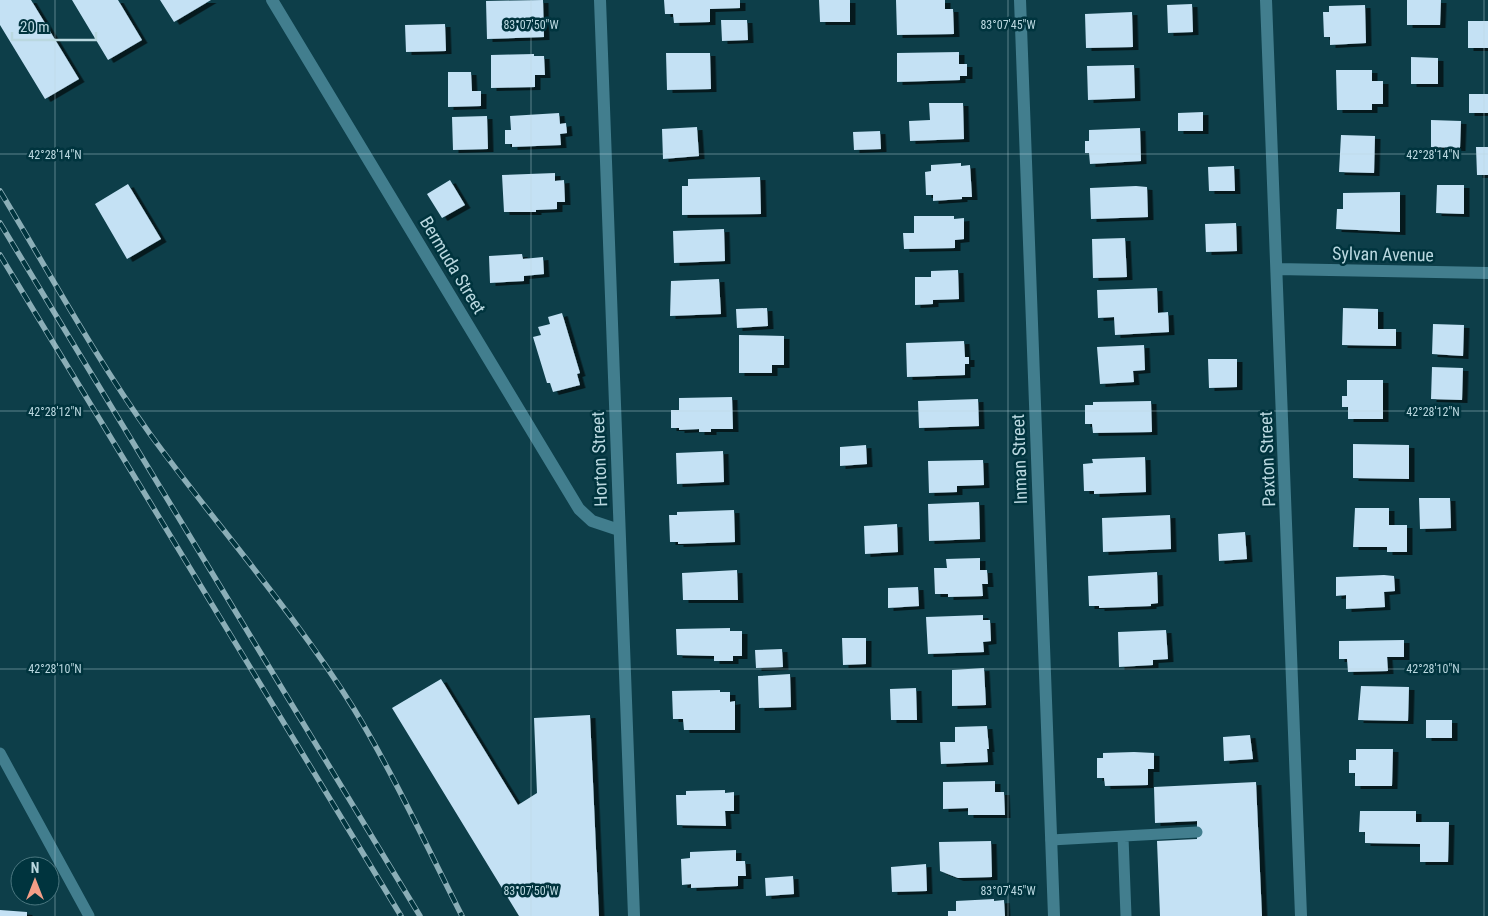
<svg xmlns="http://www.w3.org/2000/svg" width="1488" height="916" font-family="'Roboto Condensed',sans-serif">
<defs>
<filter id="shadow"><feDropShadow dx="5.5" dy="3" stdDeviation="0" flood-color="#0009"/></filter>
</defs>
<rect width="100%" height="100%" fill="#0d3e49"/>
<path fill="#c4e1f4" filter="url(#shadow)" d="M0,0h31l48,79 -34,20 -45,-74z
M72,0h46l24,40 -34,20z
M160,0h51l-37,22z
M543,0l1,37 -57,2 -1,-38z
M664,0h76v8l-30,1v13l-36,1 -1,-9h-8z
M819,0h31v22h-30z
M896,0h49v9h8l1,25 -57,1z
M1407,0h34l-1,25h-33z
M1192,4l1,28 -25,1 -1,-28z
M1365,5l1,38 -36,2v-8h-6l-1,-25h6v-6z
M1132,12l1,35 -47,1 -1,-34z
M721,20h26l1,20 -26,1z
M1468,21h20v27h-20z
M445,24l1,27 -40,1 -1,-27z
M959,52v12h8v12h-7v4l-63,2v-29z
M666,53h44l1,36 -44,1z
M534,54v2h10l1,19h-10v12l-44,1v-33z
M1411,57l27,1v26h-27z
M1134,65l1,33 -47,2 -1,-34z
M1336,70h36v11h11v23h-11v6h-35z
M448,72h23l1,19h9v15l-33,1z
M1469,94h19v19h-19z
M929,103h34l1,36 -54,2 -1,-20 21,-1z
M1203,112v19h-25v-18z
M559,113l1,11 6,-1 1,10 -7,1 1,11 -49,2v-3h-7v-14h6l-1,-14z
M487,116l1,33 -35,1 -1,-33z
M1431,120l30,1 -1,27 -29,-1z
M697,127l2,29 -36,3 -1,-30z
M1140,128l1,33 -51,3 -1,-11h-4v-12h4v-11z
M880,131l1,18 -27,1 -1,-18z
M1341,135l34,1 -1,37 -35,-1z
M1476,147h12v28h-11z
M961,163v3l9,-1 2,32h-10v2l-29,2v-6h-7l-1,-23 6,-1v-6z
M1234,166l1,25h-26l-1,-24z
M555,173v8l9,-1 1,22h-8v7l-21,1v2h-32l-2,-37z
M760,177l1,37 -79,1v-29h6v-7z
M450,180l15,25 -23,13 -15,-24z
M128,184l33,55 -34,20 -32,-55z
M1437,185h27v29l-28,-1z
M1136,186l11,1 1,30 -57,2 -1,-31z
M1400,192v40l-64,-3 1,-20h6v-16z
M914,216h40v3l10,-1v21l-9,1v8l-51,1 -1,-16h11z
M1236,223l1,28 -31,1 -1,-28z
M724,229l1,32 -51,2 -1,-32z
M1125,238l2,39 -34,1 -1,-39z
M522,254l1,5 20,-2 1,17 -20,2v5l-34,2 -1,-27z
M958,270l1,29 -26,1v4l-18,1v-28h16v-6z
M719,279l2,35 -51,2 1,-35z
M1157,288l1,25 10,-1 1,20 -54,3 -1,-18 -16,1 -1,-28z
M767,308l1,18 -31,2 -1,-19z
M1343,308l35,1v20h18v17l-54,-1z
M562,313l18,60 -3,1 3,11 -27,7 -3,-9h-3l-14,-46 8,-2 -3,-8 12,-3 -2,-7z
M1433,324l31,1 -1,31 -31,-2z
M739,335l45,1v29h-12v8h-33z
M964,341l1,16h4v7h-4v11l-58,2 -1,-34z
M1144,345l1,25 -12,1 1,11 -34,2 -3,-37z
M1208,359h29v28l-28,1z
M1432,367l31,1 -1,32 -31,-1z
M1347,380h36v39h-35v-12h-6v-11h5z
M732,397l1,32h-22v3h-12v-3l-20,1v-2h-8v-18h8v-12z
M978,399l1,27 -60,2 -1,-27z
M1151,401l1,31 -59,1 -1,-9h-7v-19h8v-3z
M1353,444l56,1v34l-56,-1z
M866,445l1,19 -27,2v-19z
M723,451l1,31 -47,2 -1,-31z
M1145,457l1,35 -52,2v-3h-10l-1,-27 10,-1 -1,-4z
M983,460l1,25 -27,1v6l-28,1 -1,-32z
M1419,498h31l1,30 -31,1z
M979,502l1,37 -51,2 -1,-37z
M1355,508h34v17h18v27h-20v-5h-34z
M734,510l1,32 -57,2v-2h-8l-1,-27h8v-3z
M1170,515l1,34 -68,3 -1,-34z
M897,524l1,28 -33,2 -1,-28z
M1245,532l2,27 -28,2 -1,-27z
M980,558v12h7l1,14h-6l1,12 -35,1v-3h-13l-1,-26h13l-1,-9z
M737,570l1,30h-55l-1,-27z
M1157,572l1,31 -7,1v2l-52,2v-2h-10l-1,-30z
M1384,575l10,1 1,15 -11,1 1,15 -39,2v-14l-10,1v-19z
M918,587l1,19 -31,2v-20z
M983,615v5h7l1,21 -8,1 1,10 -56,2 -2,-37z
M730,628v3h12v25h-9v5h-19v-5l-37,-1 -1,-26z
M1166,630l2,29 -15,1v5l-34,2 -1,-35z
M842,638h24v26l-23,1z
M1404,640v17h-17l1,14 -40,1 -1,-13h-8v-18z
M782,649l1,18 -27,1 -1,-18z
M984,668l2,37 -34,1v-36z
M790,674l1,33 -32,1 -1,-32z
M441,679l77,126 19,-12 -3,-75 56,-3 9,201h-80l-127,-208z
M1361,686l48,1 -1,34 -50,-1z
M916,688l1,32h-26l-1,-31z
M720,690v2h10v10l5,-1v29h-51l-1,-11h-10l-1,-28z
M1426,720h26v18h-26z
M987,726l2,23h-2l1,13 -47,2 -1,-22h15v-15z
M1250,735l3,24 -29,2 -1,-24z
M1356,749h37l-1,37h-37v-13h-6v-13h7z
M1134,752l20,1v16h-6v16l-43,1 -1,-8h-7v-20h6v-5z
M995,781v11h9l1,23h-37v-7l-25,1v-27z
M1256,782l6,134h-102l-3,-75 40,-2v-18l-42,2 -1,-36z
M725,790v3l9,-1v19h-9l1,15 -49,-1 -1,-30h10v-4z
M1360,811h56v11h33l-1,40h-28v-18l-55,-1v-11h-6z
M991,841l1,36 -34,1 -18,-7 -1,-29z
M736,850v11h9l1,15h-8v10l-47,2v-4l-9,1 -1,-26 9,-1v-6z
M926,864l1,27 -35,1 -1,-25z
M793,876l1,18 -28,2 -1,-18z
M994,899v2l10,-1 1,16h-57v-5h8v-10z
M0,910l27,2v4h-27z"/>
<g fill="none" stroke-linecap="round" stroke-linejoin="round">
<path stroke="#427e8e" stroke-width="11" d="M0,753l89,163
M1123,837l3,79
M1051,840l146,-8"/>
<path stroke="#427e8e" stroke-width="12" d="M272,0l307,509 13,12 27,9
M600,0l34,916
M1020,0l34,916
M1266,0l35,916
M1277,269l211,4"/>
<defs>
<path id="rail" d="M0,191c49,81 95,166 150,243 67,92 144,178 204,275 40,66 73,138 108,207
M0,223l420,693
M0,255l401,661"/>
</defs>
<use href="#rail" stroke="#8baeb7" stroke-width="5.5"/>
<use href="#rail" stroke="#00343e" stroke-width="4" stroke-dasharray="11" stroke-linecap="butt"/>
</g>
<path fill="none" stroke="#bad8e0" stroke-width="1" stroke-opacity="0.45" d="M55,0v916M531,0v916M1008,0v916M1484,0v916M0,154h1488M0,411h1488M0,669h1488"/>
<g text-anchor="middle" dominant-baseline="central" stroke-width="5" stroke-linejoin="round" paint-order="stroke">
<g font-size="18" fill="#bad8e0" stroke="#00343e">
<text transform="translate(1383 254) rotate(1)">Sylvan Avenue</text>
<text transform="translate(453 265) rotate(59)">Bermuda Street</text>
<text transform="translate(599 459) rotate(-92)">Horton Street</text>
<text transform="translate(1019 459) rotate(-92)">Inman Street</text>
<text transform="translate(1267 459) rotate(-92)">Paxton Street</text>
</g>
</g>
<g font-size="12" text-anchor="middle" fill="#bad8e0" stroke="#00343e" stroke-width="5" stroke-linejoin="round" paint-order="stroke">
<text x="531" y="29">83°07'50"W</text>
<text x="1008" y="29">83°07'45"W</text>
<text x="55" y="159">42°28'14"N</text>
<text x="1433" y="159">42°28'14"N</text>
<text x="55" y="416">42°28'12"N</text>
<text x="1433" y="416">42°28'12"N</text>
<text x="55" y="673">42°28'10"N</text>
<text x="1433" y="673">42°28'10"N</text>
<text x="531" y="895">83°07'50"W</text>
<text x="1008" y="895">83°07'45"W</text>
</g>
<g transform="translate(35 881)"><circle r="24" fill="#00343e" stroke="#4a767f"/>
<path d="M0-4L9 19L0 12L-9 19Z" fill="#f49e87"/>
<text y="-8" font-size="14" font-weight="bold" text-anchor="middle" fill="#bad8e0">N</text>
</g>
<path d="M12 32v8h84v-8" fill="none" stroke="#bad8e0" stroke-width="2.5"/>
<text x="20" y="32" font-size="15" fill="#bad8e0" stroke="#00343e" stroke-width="4" paint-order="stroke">20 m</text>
</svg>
